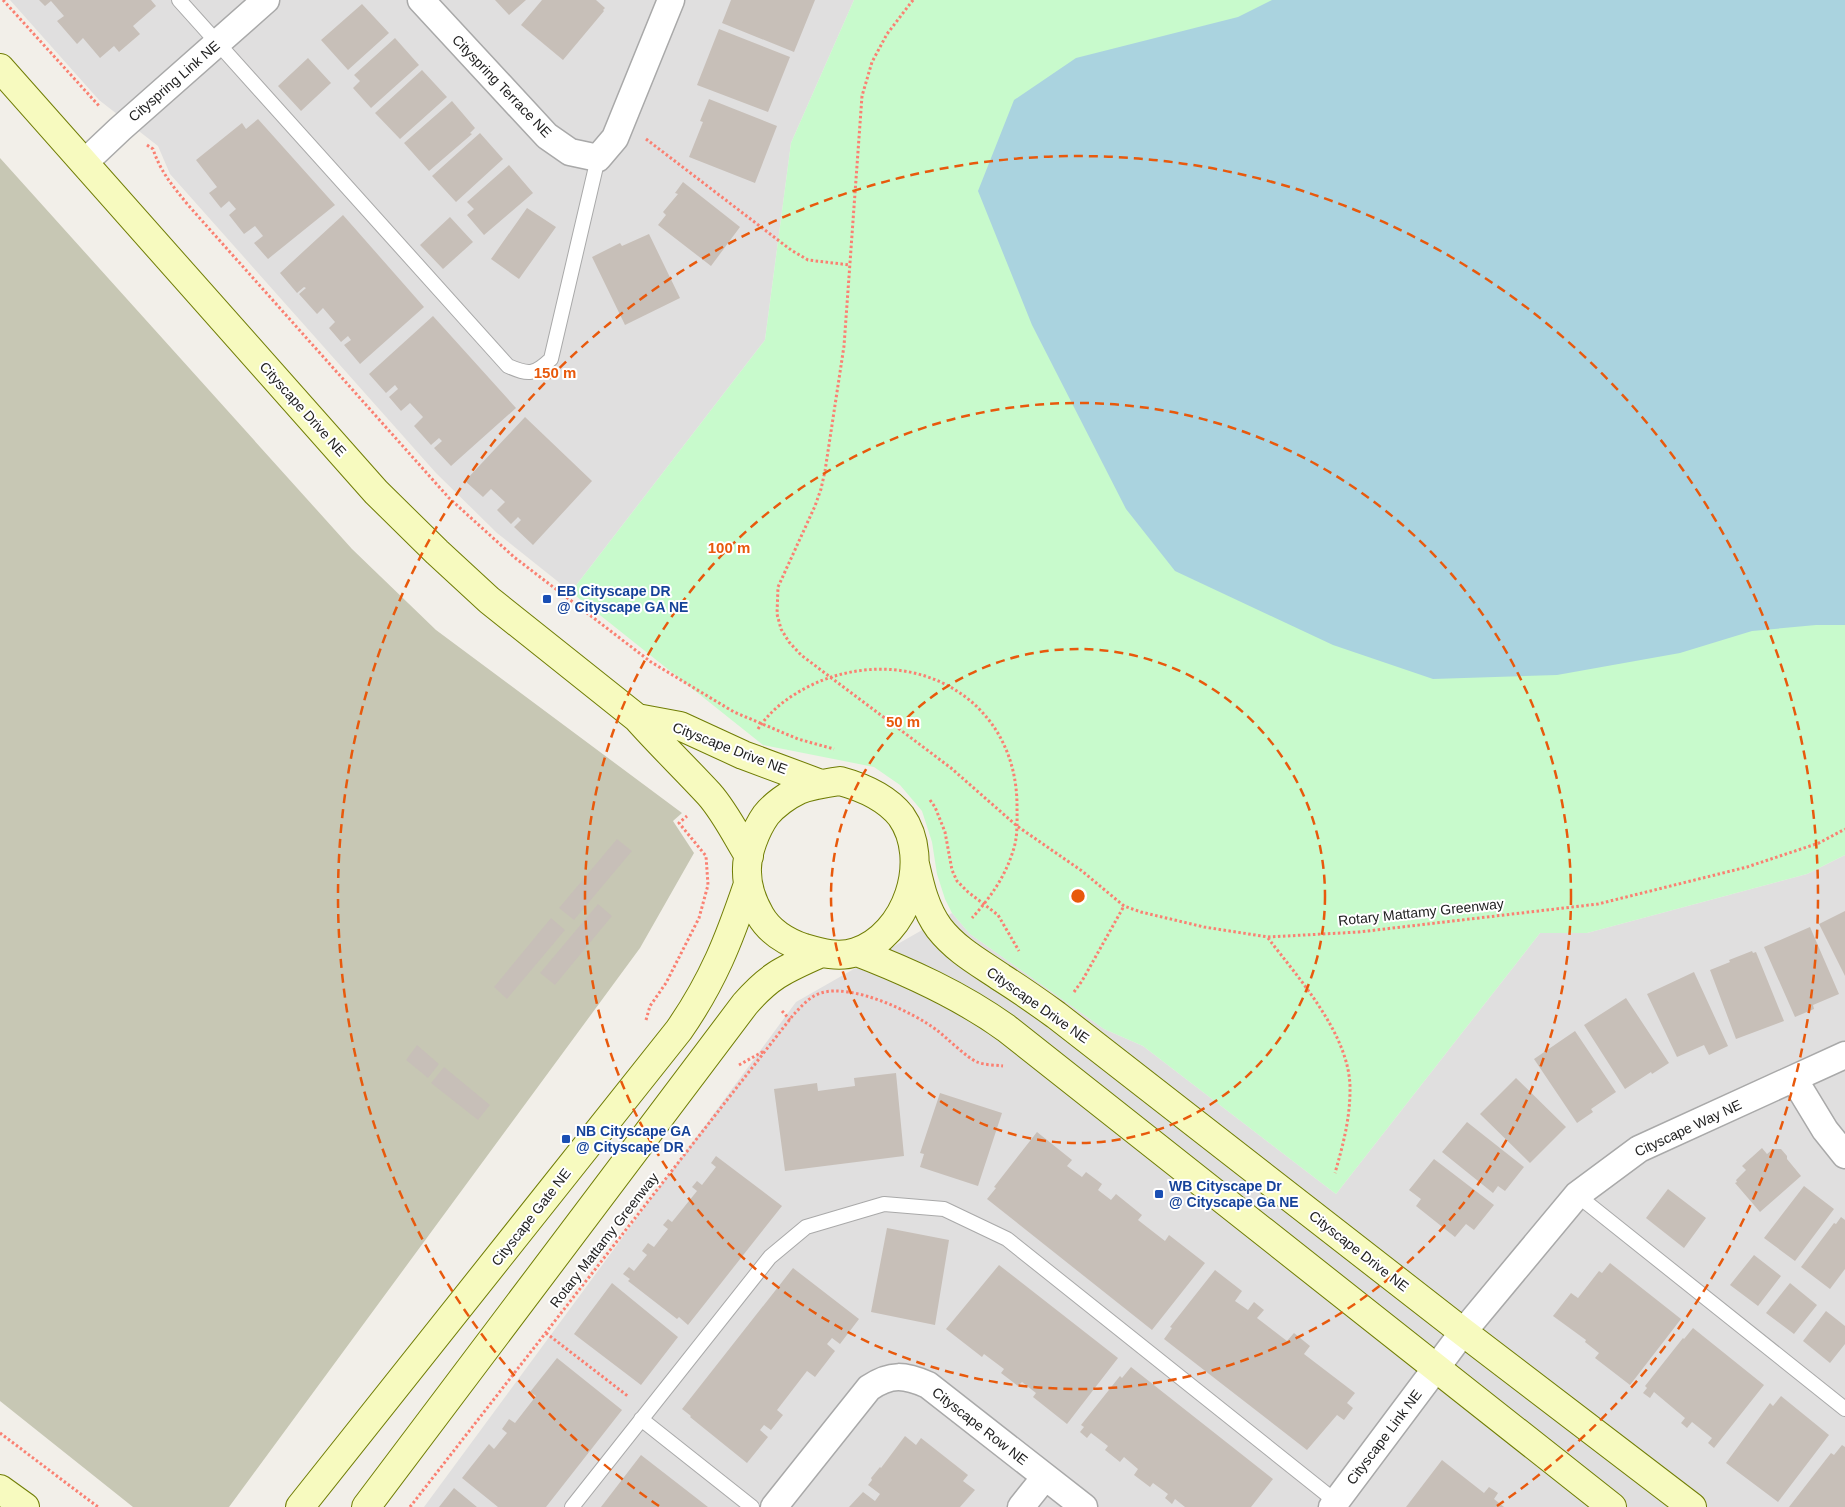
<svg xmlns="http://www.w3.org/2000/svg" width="1845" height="1507" font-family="Arial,sans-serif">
<rect width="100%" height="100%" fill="#f2efe9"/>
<path fill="#e0dfdf" d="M10,0h844l-63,143 -26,197 -194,252 -74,-59 -61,-60 -266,-299 -12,-28 -59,-46z
M1845,855v652h-1421l372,-505 156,-89 18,21 134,95 39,17 193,148 204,-261h47l220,-59z"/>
<path fill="#c7c7b4" d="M0,158l352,391 84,81 246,183 -9,8 21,32 -54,95 -411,559h-96l-133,-106z"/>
<path fill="#c8facc" d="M854,0h991v855l-38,19 -220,59h-47l-204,261 -193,-148 -39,-17 -134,-95 -18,-21 -7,-14 -8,-25 -5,-32 -10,-31 -22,-26 -26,-18 -111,-22 -192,-153 194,-252 26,-197z"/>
<path fill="#aad3df" d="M1272,0h573v625h-29l-64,6 -72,22 -123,22 -124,4 -100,-34 -158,-74 -49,-62 -94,-184 -54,-134 36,-91 62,-42 162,-41z"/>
<path fill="#c7bfb8" d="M39,0h112l5,6 -23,20 7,8 -21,18 -5,-6 -14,12 -17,-20 -6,6 -20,-23 7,-5 -13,-15 -6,5z
M495,0h31l-17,15z
M542,0h54l9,8 -2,2 1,1 -41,49 -42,-35z
M731,0h84l-21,52 -72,-29z
M362,4l27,29 -41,37 -27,-30z
M719,29l71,28 -22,55 -71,-27z
M395,38l24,27 -48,43 -18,-20 7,-7 -6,-6z
M308,58l23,25 -30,28 -23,-25z
M422,70l25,27 -47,42 -25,-26z
M709,99l68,27 -22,57 -66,-26 14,-35 -3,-1z
M452,101l23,27 -5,5 2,1 -43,37 -25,-28z
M258,119l77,86 -67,54 -14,-16 9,-7 -8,-10 -11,8 -15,-19 7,-6 -7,-8 -8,7 -12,-15 8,-6 -21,-27 46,-37 4,6z
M480,133l23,26 -47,43 -24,-26z
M509,165l24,28 -49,42 -17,-20 7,-6 -7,-7z
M683,182l57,45 -29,39 -53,-41 8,-10 -3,-3 15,-18 -3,-1z
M527,208l29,19 -37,52 -28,-20z
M343,215l81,92 -64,57 -16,-19 7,-5 -3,-4 -7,6 -12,-14 6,-6 -12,-14 -6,6 -18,-20 7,-6 -2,-1 -7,6 -17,-20z
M450,217l23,25 -30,27 -23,-24z
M649,234l31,64 -55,27 -33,-68 28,-14 2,3z
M433,316l83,92 -65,58 -17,-18 8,-7 -3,-3 -8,7 -17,-19 9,-9 -13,-14 -9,8 -12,-14 9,-8 -3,-4 -9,8 -17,-19z
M525,417l67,64 -59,64 -19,-18 7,-7 -3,-3 -7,7 -14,-14 8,-8 -14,-13 -8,8 -18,-16z
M617,839l15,12 -58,69 -15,-12z
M598,904l14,12 -57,69 -15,-12z
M1845,911v65l-26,-52z
M551,918l14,12 -58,69 -13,-12z
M1810,927l29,67 -26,11 1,4 -19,8 -31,-70z
M1752,951l1,2 3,-1 28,69 -48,18 -26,-69 20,-8 -1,-2z
M1694,972l34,74 -19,9 -5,-10 -27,12 -30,-63z
M1626,998l43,65 -17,11 -1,-2 -26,17 -41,-64z
M1575,1031l41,61 -25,17 2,3 -16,11 -43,-64z
M417,1045l22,19 -11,14 -22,-18z
M444,1067l46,38 -12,15 -47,-37z
M896,1073l8,83 -119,15 -11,-82 43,-6 1,8 37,-5 -1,-8z
M1516,1078l50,49 -36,36 -50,-49z
M940,1093l62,20 -24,73 -58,-19 4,-13 -4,-1z
M1467,1122l57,45 -19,24 -7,-5 -5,7 -51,-41z
M1037,1132l35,28 -5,6 15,11 4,-5 16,12 -4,6 13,10 5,-6 26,21 -4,5 27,21 4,-6 36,28 -53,67 -165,-131 9,-11 -2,-1z
M1762,1148l5,6 6,-5h8l6,7v3l14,17 -41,36 -25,-29 2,-1 -1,-2 10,-10 -4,-4z
M716,1156l66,50 -94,119 -9,-8 -2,2 -49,-38 2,-2 -7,-5 6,-7 5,4 13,-16 -5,-4 6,-8 6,4 14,-18 -5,-4 5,-6 4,3 25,-31 -5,-4 5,-6 5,4 14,-18 -5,-4z
M1434,1159l60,46 -20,25 -8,-6 -11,13 -39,-31 5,-7 -12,-9z
M1804,1186l30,23 -39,52 -31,-23z
M1668,1189l38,29 -22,30 -38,-30z
M1841,1217l4,3v49l-15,20 -29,-22 33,-44 2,1z
M887,1228l62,12 -14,85 -64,-13z
M1754,1255l27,21 -23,30 -28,-21z
M1610,1263l71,56 -51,66 -35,-27 4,-5 -14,-11 1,-2 -33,-24 18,-23 7,5 21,-27 3,2z
M999,1265l119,93 -51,66 -34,-27 3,-4 -14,-11 -4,4 -17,-13 3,-4 -20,-15 -2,3 -36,-28z
M793,1268l66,51 -19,25 -8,-6 -5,6 8,7 -20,26 -8,-6 -30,39 6,5 -12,15 -7,-5 -4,5 8,7 -21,26 -57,-46 1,-1 -9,-7z
M1215,1270l27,21 -7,10 13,9 6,-8 10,8 -7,8 30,23 7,-8 16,13 -6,8 51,39 -8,10 6,5 -9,12 -7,-5 -30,35 -143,-111 8,-11 -2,-1z
M612,1283l66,54 -37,48 -67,-51z
M1790,1283l27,22 -23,29 -28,-21z
M1826,1311l19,15v18l-15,19 -27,-22z
M1693,1328l71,57 -50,63 -6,-5 4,-5 -20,-16 -5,6 -6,-5 4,-5 -31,-26 -4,6 -7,-5 4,-5 -2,-2 38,-48 1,1z
M557,1358l65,52 -76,97h-48l-36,-29 27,-34 5,5 13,-16 -5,-4 7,-10 6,4 21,-27 -6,-4z
M1131,1367l142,112 -22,28h-66l-10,-8 -3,5 -7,-6 3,-4 -15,-11 -3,4 -16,-12 4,-6 -14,-12 -4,5 -15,-12 3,-4 -17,-13 -4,5 -7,-6 4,-5 -3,-2 39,-49 2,2z
M1781,1396l48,39 -51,67 -52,-39 44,-60 3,3z
M905,1436l11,9 5,-7 47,37 -5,6 12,9 -15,17h-111l14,-15 12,9 5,-7 -12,-9 4,-5 -1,-2 9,-11 1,1z
M1842,1445l3,2v60h-56l42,-54 3,2z
M641,1455l67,52h-107z
M1442,1460l42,33 5,-6 9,6 -4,6 10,8h-98z
M454,1488l23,19h-38z"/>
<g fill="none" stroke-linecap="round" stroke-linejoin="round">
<defs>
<path id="lane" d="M179,0l329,366c21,9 26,9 43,-7l47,-201
M1577,1195l268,214
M641,1419l111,88
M572,1507l198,-250 36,-30 78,-23 60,5 63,30 332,265"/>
<path id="street" d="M421,0l126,136 23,16 28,6 17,-20 56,-138
M84,163l36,-34 146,-129
M1794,1079l31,51 20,25
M774,1507l95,-119c22,-15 36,-13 59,-3l156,122
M1021,1507l24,-30
M1332,1507l131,-175 114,-137 62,-46 206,-94"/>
<path id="secondary" d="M0,68l376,424 61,60 52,48 148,118c23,26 48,50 72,76 16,18 27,41 40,62
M637,718l43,8 63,29 78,29
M840,781c22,6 46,16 61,35 31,44 6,119 -45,136 -17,6 -35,1 -52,-4 -17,-6 -35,-17 -44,-33 -8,-14 -13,-28 -13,-43 -1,-18 9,-43 19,-57 8,-10 22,-20 33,-25 13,-5 27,-7 41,-9z
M915,864c5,22 10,45 24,64 17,22 41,35 63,50 19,12 36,24 54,37l407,317 229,175
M857,952c52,20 103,43 149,76l606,479
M0,1489l25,18
M300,1507l379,-477c34,-49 50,-90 69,-146
M366,1507l379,-503c26,-30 41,-35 76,-51"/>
</defs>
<use href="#lane" stroke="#a9a9a9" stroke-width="16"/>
<use href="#street" stroke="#a9a9a9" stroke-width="29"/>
<use href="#secondary" stroke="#707d05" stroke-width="30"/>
<path stroke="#fa8072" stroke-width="3" stroke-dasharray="2.5 2.5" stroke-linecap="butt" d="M3,0l97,107
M913,0l-26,34 -15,28 -10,34 -18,250 -19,125 -4,18 -6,17 -37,81 -1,27 4,15 8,13 12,13 150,113 66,58 65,45 42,35 17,6 63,15 64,10 91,-5 239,-28 149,-37 72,-24 26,-14
M646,139l145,111 17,10 42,5
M147,145l6,4c8,24 20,37 35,56l261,293 65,59 137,105 83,50 64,27 36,10
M758,729c15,-23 40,-39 65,-49 95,-36 194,21 194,126 0,15 1,31 -4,45 -8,26 -23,47 -41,67
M930,800l5,7 10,25 7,38 5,11 11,11 30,23 21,36
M1268,938c31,41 83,98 82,152 0,29 -7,55 -15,83
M1074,992l8,-11 42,-75
M782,1011l8,9
M646,1020l4,-14 16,-23 33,-65 9,-33 -2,-29 -27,-33 8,-7
M739,1065l25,-14
M546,1333l83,64
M0,1433l98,74
M410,1507l384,-493c8,-8 16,-18 27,-21 31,-10 92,19 117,38 10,8 28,26 39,31 7,3 18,3 26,4"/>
<use href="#lane" stroke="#fff" stroke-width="14"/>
<use href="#street" stroke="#fff" stroke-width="26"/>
<use href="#secondary" stroke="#f7fabf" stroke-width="28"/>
</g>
<g fill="none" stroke="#e8590c" stroke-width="2.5" stroke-dasharray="9 6">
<circle cx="1078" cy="896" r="247"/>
<circle cx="1078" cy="896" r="493"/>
<path d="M659 1506A740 740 0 1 1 1497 1506"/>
</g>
<g fill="#1a4fb4" stroke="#fff" stroke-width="2">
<rect x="542" y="594" width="10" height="10" rx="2.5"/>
<rect x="561" y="1134" width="10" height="10" rx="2.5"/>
<rect x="1154" y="1189" width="10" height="10" rx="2.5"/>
</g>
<g text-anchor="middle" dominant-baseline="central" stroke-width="4" stroke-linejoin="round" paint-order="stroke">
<g font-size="14" fill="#222" stroke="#fff">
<text transform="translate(174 81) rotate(-41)">Cityspring Link NE</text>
<text transform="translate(502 86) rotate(46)">Cityspring Terrace NE</text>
<text transform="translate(303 409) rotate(48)">Cityscape Drive NE</text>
<text transform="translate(730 748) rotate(21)">Cityscape Drive NE</text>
<text transform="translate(1421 912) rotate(-6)">Rotary Mattamy Greenway</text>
<text transform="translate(1038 1005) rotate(35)">Cityscape Drive NE</text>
<text transform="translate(1688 1128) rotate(-25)">Cityscape Way NE</text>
<text transform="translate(531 1217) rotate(-52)">Cityscape Gate NE</text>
<text transform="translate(604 1240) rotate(-52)">Rotary Mattamy Greenway</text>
<text transform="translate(1359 1251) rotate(38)">Cityscape Drive NE</text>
<text transform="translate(980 1426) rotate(38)">Cityscape Row NE</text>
<text transform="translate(1384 1437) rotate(-53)">Cityscape Link NE</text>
</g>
<g font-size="14" font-weight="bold" fill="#164399" stroke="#fff" text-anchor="start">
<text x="557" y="591">EB Cityscape DR<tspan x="557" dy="16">@ Cityscape GA NE</tspan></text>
<text x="576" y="1131">NB Cityscape GA<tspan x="576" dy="16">@ Cityscape DR</tspan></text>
<text x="1169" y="1186">WB Cityscape Dr<tspan x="1169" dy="16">@ Cityscape Ga NE</tspan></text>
</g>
</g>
<circle cx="1078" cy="896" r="8" fill="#e8590c" stroke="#fff" stroke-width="2.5"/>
<g font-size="15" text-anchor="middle" font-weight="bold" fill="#e8590c" stroke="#fff" stroke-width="4" stroke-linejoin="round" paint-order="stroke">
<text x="555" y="378">150 m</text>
<text x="729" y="553">100 m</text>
<text x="903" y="727">50 m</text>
</g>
</svg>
